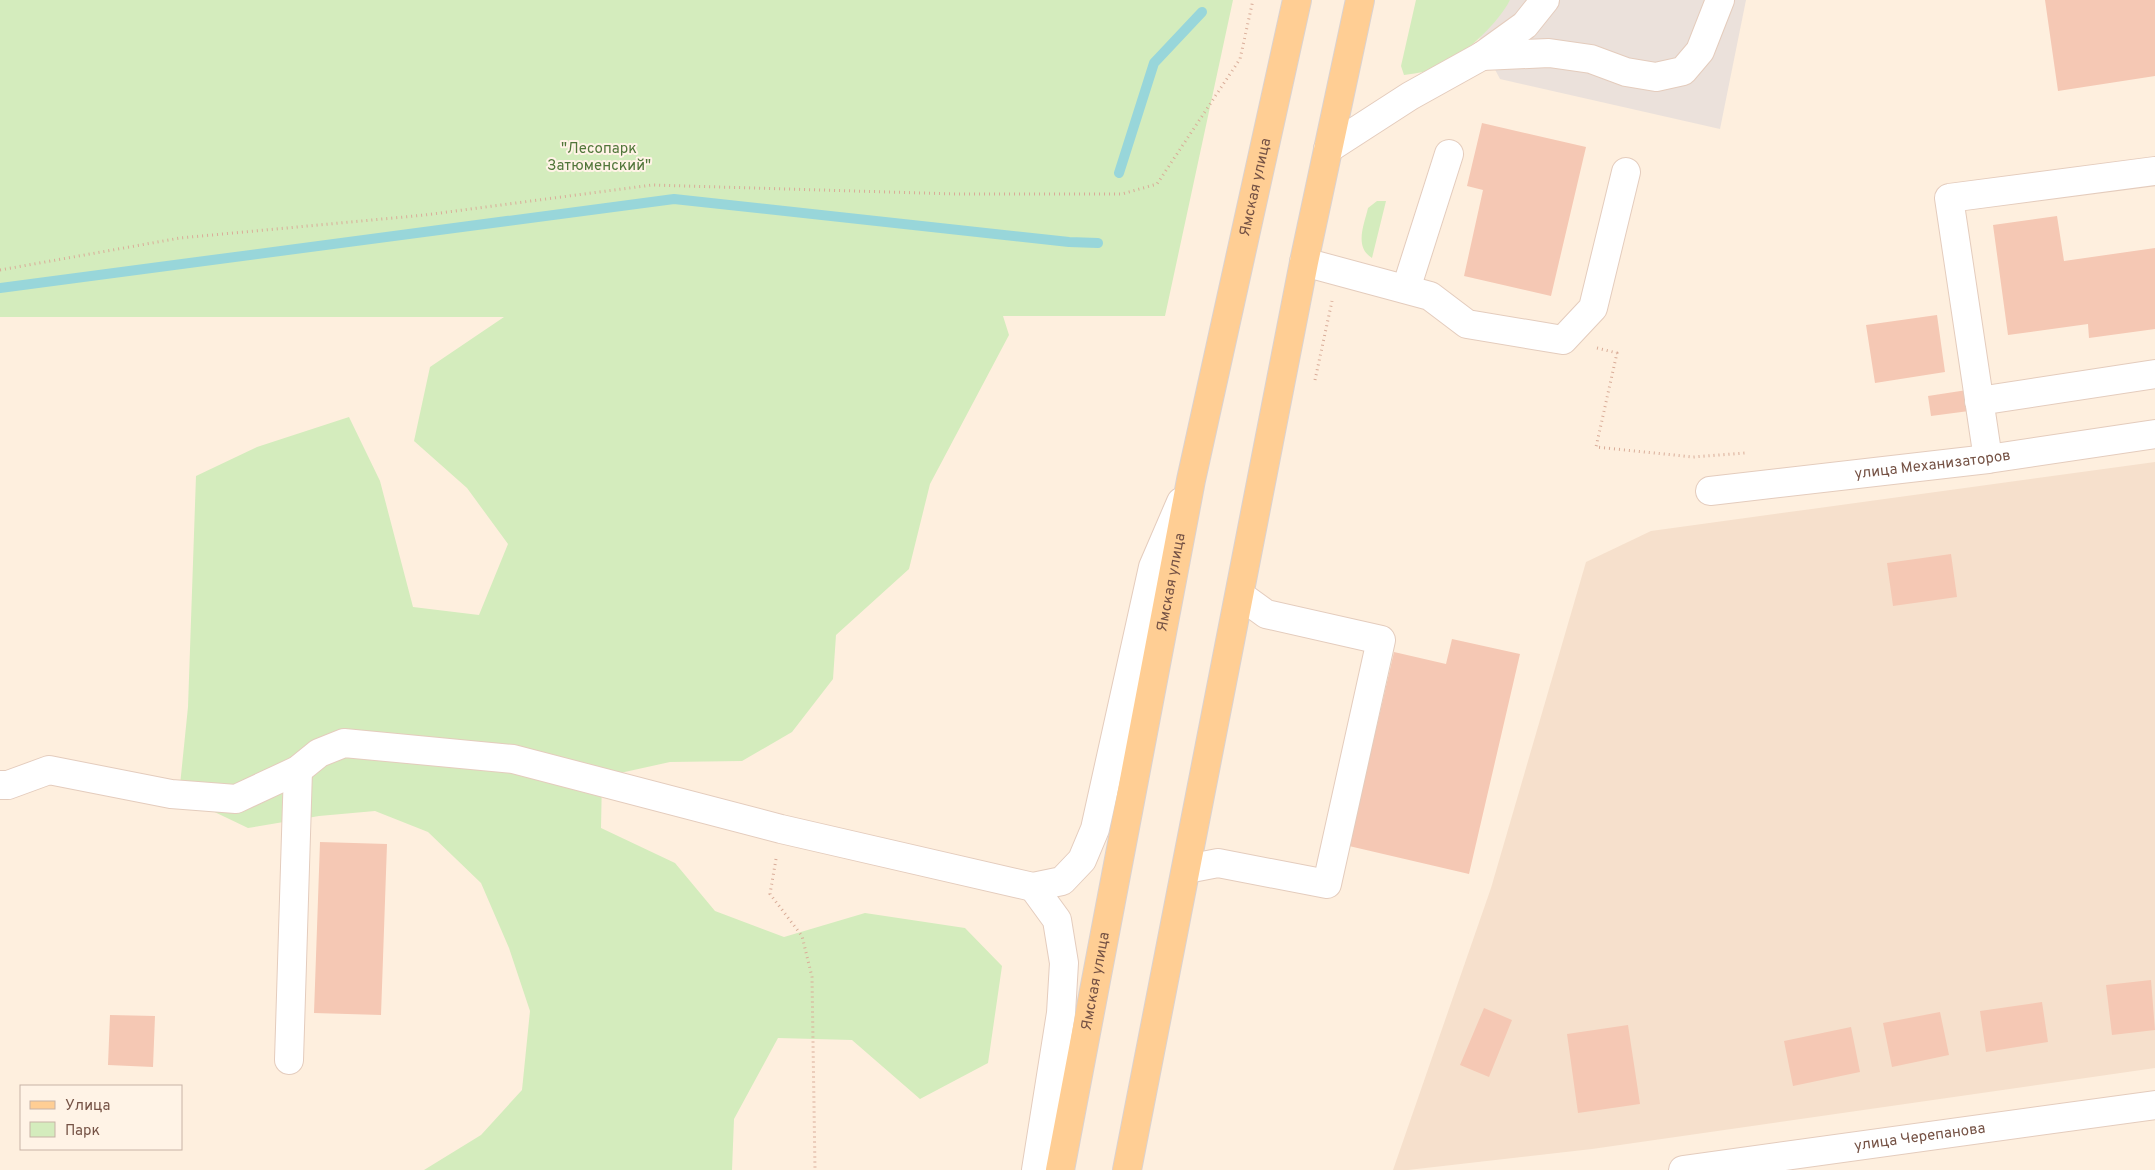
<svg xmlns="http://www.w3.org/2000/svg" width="2155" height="1170" font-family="Overpass,sans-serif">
<rect width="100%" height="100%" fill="#feefde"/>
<path fill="#f6e0cc" d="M2155,462v606l-563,81 -184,21h-15l98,-282 95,-326 65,-31z"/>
<path fill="#ebe1db" d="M1510,0h236l-26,129 -220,-50 -21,-40z"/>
<path fill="#d4ecbd" d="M0,0h1233l-68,316h-162l6,19 -79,149 -21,85 -73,66 -3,44 -41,53 -50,29 -72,1 -68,15 -1,51 74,35 40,48 69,26 81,-24 100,15 37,38 -14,97 -68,36 -68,-59 -74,-2 -44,81 -2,51h-308l57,-35 41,-45 8,-79 -21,-63 -28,-65 -53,-51 -53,-21 -56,5 -71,12 -69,-33 9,-88 8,-231 61,-29 92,-30 31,64 33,126 66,8 29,-71 -41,-56 -53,-47 16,-74 74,-50h-504z
M1416,0h94c-11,22 -43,52 -64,64 -13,7 -28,9 -42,11l-3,-9z
M1377,201h9l-14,57c-18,-11 -8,-33 -4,-50z"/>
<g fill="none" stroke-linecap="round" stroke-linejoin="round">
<path stroke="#98d6da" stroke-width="10" d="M1119,173l35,-110 48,-51
M0,288l674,-89 395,43 29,1"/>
</g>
<path fill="#f5c8b4" d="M2045,0h110v76l-97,15z
M1482,123l104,24 -35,149 -87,-20 19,-86 -16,-4z
M2057,216l7,45 91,-13v81l-66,9 -1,-14 -80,11 -15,-110z
M1937,315l8,57 -70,11 -9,-58z
M1967,390l2,21 -38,5 -3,-20z
M1951,554l6,43 -64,9 -6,-43z
M1452,639l68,15 -51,220 -120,-28 45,-194 52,12z
M320,842l67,2 -6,171 -67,-2z
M2151,980l4,50 -43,5 -6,-50z
M2042,1002l6,40 -62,10 -6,-41z
M1484,1008l28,12 -23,57 -29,-12z
M1940,1012l9,43 -57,12 -9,-44z
M110,1015l45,1 -2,51 -45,-2z
M1628,1025l12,79 -62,9 -11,-79z
M1851,1027l9,45 -67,14 -9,-45z"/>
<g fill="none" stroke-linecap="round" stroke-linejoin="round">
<defs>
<g id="minor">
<path d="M1482,56l67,-3 42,6 35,13 30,5 27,-6 17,-20 20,-51"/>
<path d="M1328,149l82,-53 72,-40 43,-31 20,-25"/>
<path d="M1304,262l126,34 37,28 96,16 30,-32 33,-136"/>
<path d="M1406,289l43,-135"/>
<path d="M1979,401l176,-27"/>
<path d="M1988,459l-39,-261 206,-27"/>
<path id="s1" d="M1710,491l278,-32 167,-25"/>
<path d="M0,785h8l41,-15 122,24 65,5 62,-29 21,-17 25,-10 169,16 268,70 252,58 29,-6 20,-21 13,-31 58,-262 28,-65"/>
<path d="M1187,869l31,-6 109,21 54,-244 -115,-26 -26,-19"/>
<path d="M1033,887l24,33 7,43 -3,50 -25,157"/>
<path d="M289,1060l9,-290"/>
<path id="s2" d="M1683,1170l472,-65"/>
</g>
<g id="major">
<path id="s3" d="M1060,1170l131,-690 106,-480"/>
<path d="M1127,1170l177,-908 56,-262"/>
</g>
</defs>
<use href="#minor" stroke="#e4ccbd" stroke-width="30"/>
<use href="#major" stroke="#dbd2cf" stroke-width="30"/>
<path stroke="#d9ac98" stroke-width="3" stroke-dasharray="1 4" stroke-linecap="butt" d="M0,270l180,-32 245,-23 227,-30 304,9h166l35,-10 83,-125 13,-59
M1597,348l20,5 -21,94 97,10 52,-4
M1315,380l17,-79
M776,859l-6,35 32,42 10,41 3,193"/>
<use href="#minor" stroke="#fff" stroke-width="28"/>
<use href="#major" stroke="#ffce94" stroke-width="28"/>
</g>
<g text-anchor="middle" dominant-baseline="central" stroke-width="4" stroke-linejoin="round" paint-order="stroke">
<g font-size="15" fill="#51763a" stroke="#fff3e6">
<text x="599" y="149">"Лесопарк<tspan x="599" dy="17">Затюменский"</tspan></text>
</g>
<g font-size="15" fill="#755245" stroke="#fff3e6">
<text stroke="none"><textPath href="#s3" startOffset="1002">Ямская улица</textPath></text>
<text stroke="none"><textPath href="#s1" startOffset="224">улица Механизаторов</textPath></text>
<text stroke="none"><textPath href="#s3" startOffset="598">Ямская улица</textPath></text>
<text stroke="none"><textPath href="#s3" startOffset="192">Ямская улица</textPath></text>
<text stroke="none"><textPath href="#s2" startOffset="239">улица Черепанова</textPath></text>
</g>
</g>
<rect x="20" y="1085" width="162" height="65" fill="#fff3e6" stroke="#c8b3a6"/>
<rect x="30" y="1101" width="25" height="8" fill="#ffce94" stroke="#c8b3a6"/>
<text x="65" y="1110" font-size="15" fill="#755245">Улица</text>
<rect x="30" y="1122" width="25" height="15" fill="#d4ecbd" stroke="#c8b3a6"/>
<text x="65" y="1135" font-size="15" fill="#755245">Парк</text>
</svg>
